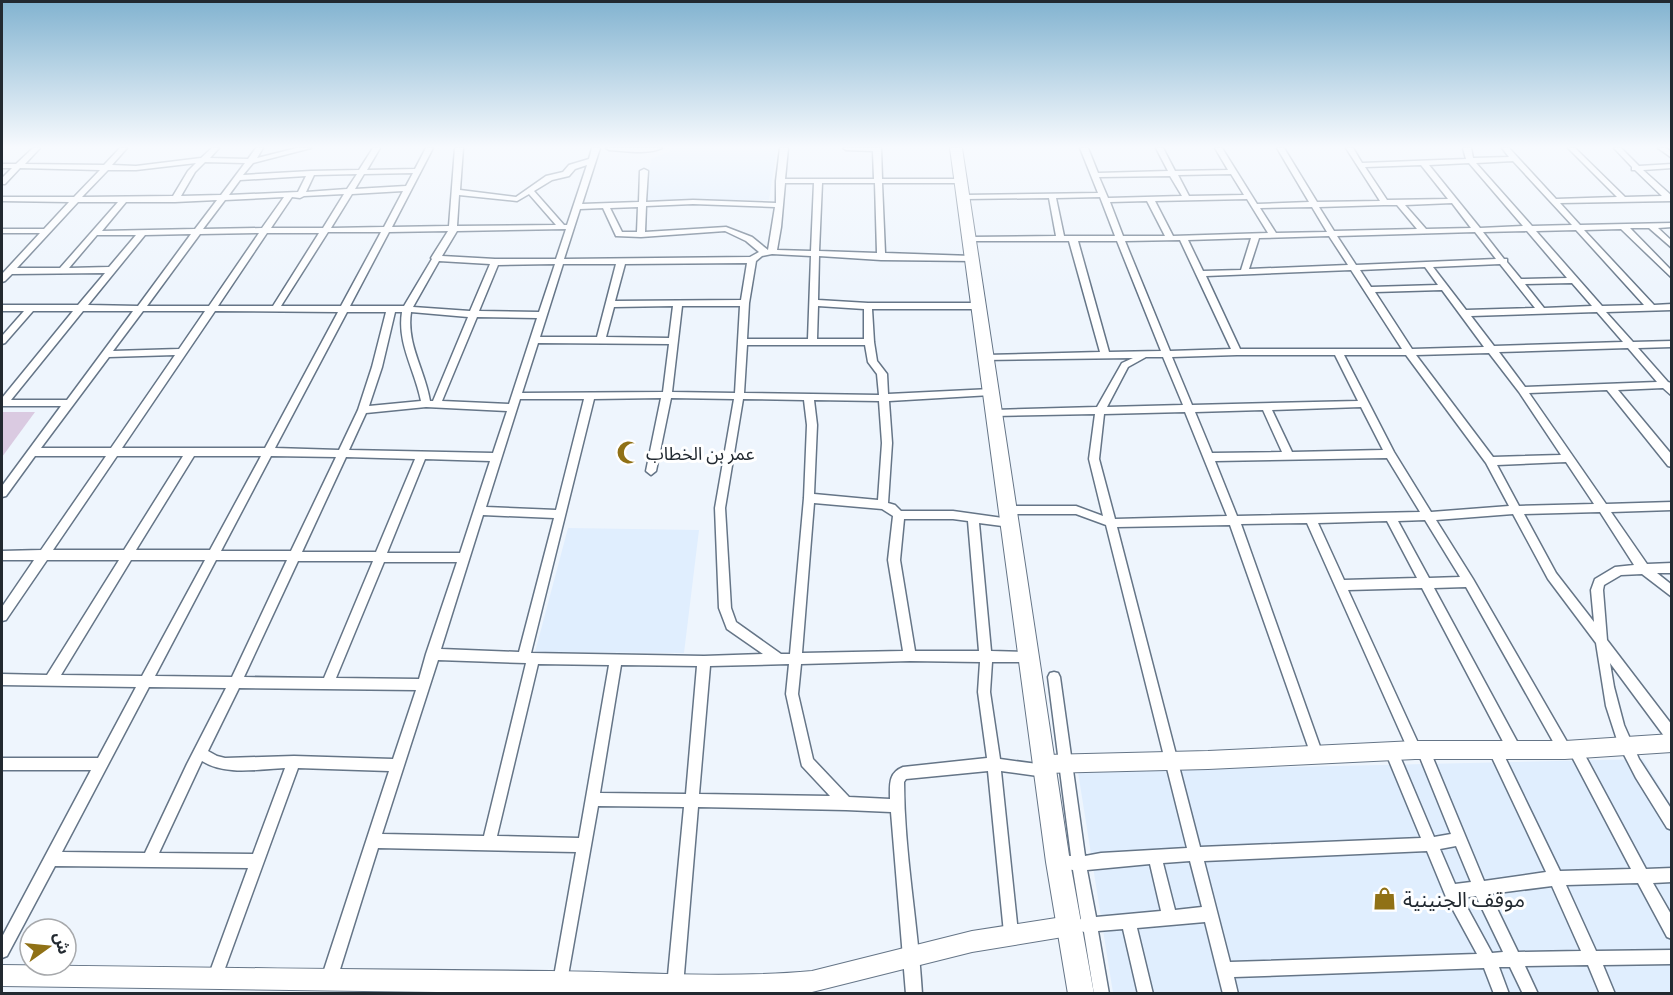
<svg xmlns="http://www.w3.org/2000/svg" width="1673" height="995" font-family="'PT Sans Narrow','Noto Sans Arabic',sans-serif">
<rect width="100%" height="100%" fill="#eef5fd"/>
<path fill="#e0eefe" d="M677,148l100,1 -8,51h-124l6,-41z
M568,528l131,2 -15,123 -149,-1z
M1643,759l28,46v188h-558l-35,-221z"/>
<path fill="#dacae1" d="M2,412h33l-33,45z"/>
<g fill="none" stroke-linecap="round" stroke-linejoin="round">
<defs>
<path id="street" d="M33,148h7l-15,16 79,1 16,-17h7l-15,17 24,1 65,-8 11,-10h7l-9,10 38,1 8,-11h7l-6,10 40,-10h14l-58,15 -10,12 68,-4 48,-1 14,-22h7l-13,22 48,-1 11,-21h7l-41,79 57,-1 6,-78h8l-3,42 56,7 30,-21 17,-4 6,-7 20,-6 3,-11h8l-18,56 57,-2 1,-31 4,-2 4,2 -2,31 47,-2 83,3v-22l4,-33h8l-3,31h89l-1,-28 -27,-1 -3,-2h38l1,31h83v4h-83l3,70 87,3 3,1v4l-94,-1 -62,-4 -1,44 50,3h111l4,3 -4,3h-107l2,33 3,19 10,13 1,20 103,-5 5,3 -5,3 -102,6 3,42 -4,60 7,2 6,6h52l57,8 4,1 1,3 -1,3 -4,1 -31,-4 12,128 39,1 4,1 2,4 -2,4 -4,1h-38l-2,30 10,67 45,6 5,2 2,4 -2,4 -5,2 -44,-6 17,162 -2,5 -5,2 -5,-2 -2,-5 -16,-162 -82,8 -2,3c0,71 14,141 18,212h-16l-15,-182 -45,-2 -148,-3 -15,179 -3,5 -5,3 -5,-3 -3,-5 17,-179 -86,-1 -32,181 -5,3 -5,-3 -3,-5 23,-130 -198,-4 -41,131 -3,5 -5,3 -5,-3 -3,-5 68,-208 -91,-3 -78,214 -5,2 -5,-2 -2,-5 40,-109 -193,-2 -48,90 -5,2v-21l89,-167h-89v-12h96l38,-71 -134,-2v-11l45,1 72,-115h-72l-41,60 -4,1v-14l32,-47h-32v-9l39,-1 65,-94h-71l-29,40 -4,1v-11l59,-80h-59v-8l71,-87h-40l-28,32 -3,1v-8l22,-25h-22v-6h76l27,-32 -93,1 -7,7 -3,1v-8l38,-41h-38v-4h42l25,-27 -67,-1v-4h72l26,-27 -80,-2 -15,16h-3v-6l10,-10h-10v-4h14zM205,162l40,1 -24,32 -40,1 14,-24zM196,163l-8,8 -15,25 -91,1 26,-27h28zM587,165l-20,60h-3l-30,-34 18,-11 17,-4 6,-7zM413,173l-7,13 -51,3 9,-15zM357,174l-10,15 -41,3 8,-17zM306,176l-8,16 -69,3 11,-15zM785,183h29l-3,68 -34,-1 4,-23zM822,183h53l2,70 -58,-2zM403,191l-19,36 -53,1 21,-34zM344,194l-21,34h-52l21,-31 8,1 4,-2zM529,194l27,31 -99,1 2,-31 58,6zM284,197l-22,31 -59,1 22,-29zM217,200l-22,29 -93,2 24,-29h49zM78,202h40l-58,66h-43zM693,204l82,3 -7,43 -16,-13 -26,-10 -81,5 1,-26zM638,207l-1,25h-15l-12,-24zM603,208l13,28 25,1 84,-6 21,10 13,11 -9,5 -186,2 16,-50zM566,229l-10,30h-61l-53,-3 15,-25zM448,231l-17,27 1,1 -28,47h-54l39,-74zM328,232h53l-40,74h-60zM259,233l-50,73h-62l53,-72zM267,233h52l-46,73h-55zM191,234l-53,72 -50,-1 57,-70zM97,235h39l-27,32 -40,1zM772,254l39,2 -3,83h-61l2,-36 7,-42 6,-5zM439,261l51,3 -20,47 -57,-4zM747,263l-6,37 -126,1 10,-37zM555,264l-16,48 -60,-1 19,-46zM563,264h53l-19,73h-57zM673,306l-4,32 -63,-1 8,-30zM682,306h58l-5,87 -63,-1zM818,306l46,3v30h-47zM83,311h50l-66,89h-56zM143,311h62l-26,38 -66,2zM215,311l123,1 -73,136h-143zM347,312h39l-14,55 -14,43 -19,40 -64,-2zM395,312h7c-5,32 13,58 19,89l-52,5 13,-39zM411,312l57,5 -35,84h-3c-5,-31 -24,-57 -19,-89zM477,317l60,1 -28,86 -67,-3zM538,343l131,1 -6,48 -141,1zM747,345h118l3,17 9,12 2,21 -135,-2zM175,355l-64,93h-70l68,-91zM661,398l-15,73 5,4 5,-4 15,-73 63,1 -19,109 4,100 8,21 36,25 -59,2 -173,-3 63,-254zM520,399h64l-28,111 -70,-3zM743,399l61,1 3,25 -3,73 -14,156h-9l-45,-32 -5,-14 -6,-100zM814,400l65,1 3,42 -4,57 -64,-6 3,-69zM426,407l81,4 -14,42 -144,-3 17,-37zM117,456h66l-59,94h-71zM194,456h67l-51,94h-74zM271,456l65,1 -45,94h-70zM346,457l69,2 -39,93h-74zM425,459l65,2 -30,92h-73zM814,503l68,6 11,7 -5,44 15,91 -101,2zM483,515l71,3 -35,134 -78,-3zM904,519h49l15,2 11,130h-64l-15,-91zM131,560h74l-63,116 -81,-1zM216,560h71l-55,117 -77,-1zM298,561h75l-49,117 -80,-1zM384,562h73l-31,92 -7,25 -83,-1zM438,660l88,3 -42,173 -102,-2zM910,661l70,1 -2,30 9,66 -84,9c-15,6 -13,18 -13,32l-41,-2 -36,-38 -15,-65 3,-30zM538,664l71,1 -30,173 -82,-2zM789,664l-3,30 15,68 1,4 28,30 -131,-2 11,-128zM621,665l76,1 -11,128 -86,-1zM149,687l77,1 -39,76 -42,89 -83,-1zM239,688l177,2 -23,69 -99,-3 -69,2 -8,-2 -9,-5zM202,761c24,15 56,8 83,7l-32,86 -94,-1z
M606,148h56c-15,7 -37,3 -53,2z
M1080,148h8l10,25 70,-2 -12,-23h7l12,23 53,-1 -13,-22h7l35,56 52,-2 -32,-54h7l33,54 63,-1 -34,-53h7l9,15 104,-4 -3,-11h8l2,10 36,-1 -7,-9h7l47,51 61,-2 -49,-49h7l50,49 37,-1 -27,-26h-3v-3l-18,-19h7l18,18 33,-2v4l-29,2 29,26v5l-112,2 20,22 92,-2v4l-14,1 14,13v7l-23,-20h-19l42,43v7l-51,-49 -37,1 70,75 18,-1v6l-66,2 27,30 39,-1v6l-34,1 30,34 3,1 1,13 -9,-8 -45,2 54,65v12l-4,-1 -61,-76 -78,3 77,111 66,-2v8l-61,2 36,52 25,-1v10h-15l15,12v12l-30,-23 -21,1 -17,10 -1,5 4,50 65,85v17l-5,-2 -57,-77 4,24 10,38 15,34 33,51v20l-5,-2 -31,-50 -18,-35 -12,-37 -10,-63 -48,-64 -35,-65 -77,6 37,59 97,168 5,-3 5,2 66,123 26,-1v14l-19,1 19,33v23l-5,-2 -29,-54 -72,2 30,66 76,-1v14l-69,1 12,29h-15l-12,-29 -63,1 13,28h-15l-13,-27h-11l10,27h-15l-10,-26 -250,9 4,17h-15l-18,-72 -68,6 16,66h-15l-15,-65 -25,2 11,63h-15l-10,-62 -5,-2 -2,-5 2,-5 2,-1 -8,-49 -20,-3 -2,-5 2,-5 5,-2 13,1 -23,-179 2,-4 4,-1 4,1 2,4 25,179 16,-3 86,-5 -81,-323 -30,-11h-68l-4,-1 -1,-3 1,-3 4,-1h68l27,10 -14,-57 6,-45 -101,2 -5,-3 5,-3 103,-3 25,-44 11,-5 -150,2 -2,-2 5,-3 114,-3 -31,-111h-99l-4,-2 4,-2 86,-1 -7,-38 -85,1 -4,-2 4,-2 134,-2zM1513,161l59,64 -40,1 -56,-63zM1469,163l54,63 -43,2 -51,-63zM1421,165l27,34 -61,1 -22,-33zM1231,174l13,21 -55,1 -11,-21zM1170,176l12,20 -74,2 -9,-21zM1100,197l15,39h-51l-8,-38zM1247,199l21,34 -95,3 -18,-35zM1147,201l18,35h-42l-13,-34zM1452,203l19,25 -45,1 -21,-24zM1384,205h13l20,24 -83,2 -15,-24zM1312,207l15,25 -51,1 -16,-25zM1576,230l68,75 -42,1 -66,-75zM1527,231l40,47 -46,1 -14,-17v-3h-3l-21,-27zM1475,232l21,27 -140,6 -19,-29zM1329,236l19,29 -99,4 10,-31zM1251,238l-10,32 -38,1 -15,-31zM1180,240l51,109 -61,2 -45,-110zM1078,241h39l44,110 -52,1zM1500,264l35,44 -69,2 -33,-43zM1425,267l13,18 -67,2 -11,-17zM1351,270l51,79h-162l-34,-73zM1572,283l20,23 -48,2 -19,-24zM1442,290l42,57 -72,2 -37,-57zM1597,312l26,30 -129,4 -23,-30zM1628,348l29,34 -132,5 -26,-35zM1489,353l30,39 42,63 -68,2 -77,-102zM1237,355h98l23,46 -166,4 -20,-48zM1344,355h62l80,108 23,43 -78,6 -37,-60zM1146,357h17l20,48 -76,2 21,-40zM1361,407l22,43 -91,2 -20,-42zM1263,410l19,42 -70,1 -17,-41zM1185,412l42,104 -112,3 -16,-60 5,-45zM1387,458l33,54 -183,4 -22,-55zM1566,462l28,42 -75,2 -22,-41zM1600,512l34,53 -19,2 -20,12 -4,11 3,32 -38,-49 -32,-59zM1425,520l35,57 -31,1 -31,-57zM1387,521l30,57 -73,2 -26,-57zM1307,523l103,231 5,2 4,-1 32,79 -17,3 -38,-90 -5,-2 -5,2 -1,4 36,87 -221,9 -83,-320 113,-2 81,230 1,4 5,2 5,-2 1,-4 -82,-231zM1466,587l94,167 5,2 5,-3 61,116 -71,2 -61,-126 -5,-2 -5,2 -1,4 58,123 -62,9 -56,-135 -5,-2 -4,1 -71,-155 74,-2 87,165 5,2 5,-2 1,-4 -1,-4 -85,-157zM1456,846l15,36 -16,2 -15,-35zM1427,851l19,46 31,57 -247,8 -26,-101zM1190,861l12,46 -27,3 -12,-47zM1150,864l11,47 -65,6 -9,-47zM1552,886l29,65 -63,1 -28,-58zM1476,896l27,56 -11,1 -30,-55z
M1658,148h8l6,4v6z"/>
<path id="secondary" d="M1672,734v18l-107,7h-150l-207,10 -163,4 -7,-3 -2,-6 2,-6 7,-3 163,-4 207,-10h150z
M1069,916l7,3 3,7 -3,7 -7,3 -97,16 -168,42h-217l-585,-8v-21c183,2 365,5 548,6 87,1 174,8 262,0l160,-40z"/>
<path id="highway" d="M950,148h12l108,714 24,132h-26l-22,-132z"/>
</defs>
<use href="#street" stroke="#657587" stroke-width="3"/>
<use href="#secondary" stroke="#657587" stroke-width="2"/>
<use href="#highway" stroke="#657587" stroke-width="2"/>
<use href="#street" fill="#fff" fill-rule="evenodd"/>
<use href="#secondary" fill="#fff" fill-rule="evenodd"/>
<use href="#highway" fill="#fff" fill-rule="evenodd"/>
</g>
<linearGradient id="sky" x2="0" y2="1"><stop stop-color="#82b3d0"/><stop offset="0.51" stop-color="#f7fafe"/><stop offset="1" stop-color="#f7fafe" stop-opacity="0"/></linearGradient>
<rect width="1673" height="288" fill="url(#sky)"/>
<defs>
<symbol id="mosque-bare" viewBox="-9 -9 18 18"><path d="M3.5-4.9A6 6 0 1 0 3.5 4.9A5 5 0 1 1 3.5-4.9Z" fill="#907116" stroke="#fff" stroke-width="2.5" paint-order="stroke"/></symbol>
<symbol id="shop-bare" viewBox="-9 -9 18 18"><path d="M-5-2.5h2.3a2.7 3.5 0 0 1 5.4 0H5L5.5 6h-11ZM-1.5-2.5h3a1.5 2.3 0 0 0-3 0Z" fill="#907116" stroke="#fff" stroke-width="2.5" paint-order="stroke"/></symbol>
</defs>
<g fill-rule="evenodd">
<use href="#mosque-bare" x="612" y="436" width="33" height="33"/>
<use href="#shop-bare" x="1368" y="882" width="33" height="33"/>
</g>
<g text-anchor="middle" dominant-baseline="central" stroke-width="6" stroke-linejoin="round" paint-order="stroke">
<g font-size="18" fill="#222930" stroke="#fff" text-anchor="start">
<text x="646" y="453">عمر بن الخطاب</text>
</g>
<g font-size="21" fill="#222930" stroke="#fff" text-anchor="start">
<text x="1403" y="899">موقف الجنينية</text>
</g>
</g>
<rect width="1673" height="995" fill="none" stroke="#222930" stroke-width="6"/>
<g transform="translate(48 947) rotate(75)"><circle r="28" fill="#ffffff" stroke="#a7a9ac" stroke-width="1.5"/>
<path d="M0-4.5L10 22L0 15L-10 22Z" fill="#907116"/>
<text y="-9" font-size="16" font-weight="bold" text-anchor="middle" fill="#222930">ش</text>
</g>
</svg>
